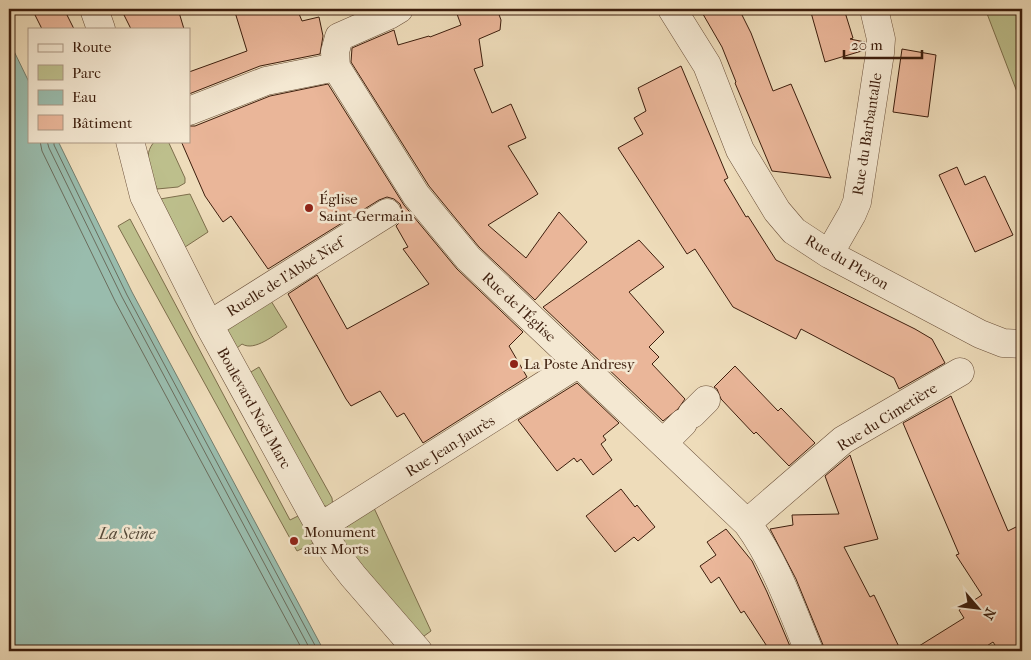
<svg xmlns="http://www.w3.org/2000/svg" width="1031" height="660" font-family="'IM FELL French Canon',serif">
<rect width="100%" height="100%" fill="#eedcba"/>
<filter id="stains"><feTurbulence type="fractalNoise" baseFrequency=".004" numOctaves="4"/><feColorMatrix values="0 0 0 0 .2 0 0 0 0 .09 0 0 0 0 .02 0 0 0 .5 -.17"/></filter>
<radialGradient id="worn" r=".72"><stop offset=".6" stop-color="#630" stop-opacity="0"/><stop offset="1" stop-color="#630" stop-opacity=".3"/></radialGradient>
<path fill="#bdbf8c" stroke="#7d6e4c" d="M992,9h30v96l-36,-94z
M155,141h13l17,37v5l-7,4 -21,2c-6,-16 -16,-33 -2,-48z
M190,194l18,38 -26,17 -22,-50z
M130,219l160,301 10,-5 16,27 -19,9 -179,-325z
M268,296l19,31c-12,7 -32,25 -45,17l-5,4 -14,-23z
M259,367l73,131 1,10 -8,-2 -11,-8 -68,-123z
M374,508l57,123 -11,8 -69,-83 -9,-17 7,-16z"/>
<path fill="#99bcad" stroke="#747d6d" d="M9,41l20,41v59h29l74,151 192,359h-315z"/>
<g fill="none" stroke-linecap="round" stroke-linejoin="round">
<path stroke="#6b6d5d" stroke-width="1" d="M40,141l2,10 73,150 188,350
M47,141l2,7 73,149 189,354
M54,141v4l73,150 191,356"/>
</g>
<path fill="#eab699" stroke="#3d1e0d" d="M32,9h32l10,20h-32z
M121,9h57l6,20h-53z
M234,9h63l5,12 17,-4 4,19 -3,18 -60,12 -71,28v-22l58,-21z
M472,9h25l4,11 -1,10 -21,9 4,27 -9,3 18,44 19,-9 15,34 -18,8 30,48 -50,31 38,33 33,-46 28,30 -52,58 -56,-53 -50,-61 -78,-124 1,-14 42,-18 4,15 31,-9 1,1 31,-12 -4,-11z
M700,9h39l12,24 22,58 18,-7 40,94 -59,-7 -37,-88 1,-1 -14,-35z
M810,9h34l9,29 -3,1 15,3v8l-40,12z
M902,49l34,6 -8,62 -35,-5z
M681,66l47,112 -4,2 22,37 2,-1 28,44 139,69 17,10 13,24 -46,26 -5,-11 -93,-49 -5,10 -63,-32 -38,-58 -8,5 -69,-106 25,-14 -9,-16 12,-7 -8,-23z
M328,84l76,121 53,64 66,63 -14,14 18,31 -104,66 -19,-30 -7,4 -17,-26 -29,15 -5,-7 -58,-105 29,-19 30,54 82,-45 -26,-35 5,-2 -12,-21 5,-5 2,-8 -3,-9 -6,-5 -7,-2 -8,3 -111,69 -37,-53 -8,6 -18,-26 -24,-55h8v-15h6l75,-30z
M957,167l8,18 20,-9 28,59 -38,17 -36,-77z
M639,240l25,27 -35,25 35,40 -15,15 10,10 -7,7 33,35 -7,10 -15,12 -120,-114z
M735,366l43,45 3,-3 34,35 -26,23 -33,-34 -2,2 -33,-35 -4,-10 -3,-2z
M577,383l42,40 -16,13 3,4 -5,4 11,16 -19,15 -12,-16 -4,3 -3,-4 -17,13 -39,-51z
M951,396l57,135 14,-7v127h-23l-6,-9 -14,9h-68l53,-33 -5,-8 23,-15 -26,-40 3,-1 -56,-131z
M850,455l28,84 -34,8 26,50 4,-2 27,56h-77l-1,-6 -27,-66 -26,-50 23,-4 -1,-10 47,-1 -14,-38z
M621,489l14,18 2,-2 18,22 -17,14 -4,-4 -19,15 -29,-36z
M726,529l26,32 15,31 25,59h-22l-26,-40 -3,2 -22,-36 -8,6 -11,-17 16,-11 -9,-13z"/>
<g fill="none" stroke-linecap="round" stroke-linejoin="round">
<defs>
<path id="minor" d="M94,9l7,20
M399,9l-10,6 -50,22 -4,15 1,15 80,128 52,63 279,265c28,38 44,85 62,128
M672,9l35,56 33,85 37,61 17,20 35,23 151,80 23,9 19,1
M189,111l77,-30 70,-14
M130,141l14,55 65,129 111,202 15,26 18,23 65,75
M829,254l23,-40 5,-12 23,-149 1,-14 -7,-30
M209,325l178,-112
M692,414l14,-14
M663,443l20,-20
M747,523l96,-83 117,-68
M320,527l259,-164"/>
</defs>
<use href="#minor" stroke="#694e38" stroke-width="29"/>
<use href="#minor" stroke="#f4e8d2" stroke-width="28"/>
</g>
<g fill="#8f2418" stroke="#f4e8d2" stroke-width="2">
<circle cx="309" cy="208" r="5"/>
<circle cx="514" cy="364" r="5"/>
<circle cx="294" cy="541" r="5"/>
</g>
<g text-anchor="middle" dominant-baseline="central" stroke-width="5" stroke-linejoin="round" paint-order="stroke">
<g font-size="15" fill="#3d1e0d" stroke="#f4e8d2">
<text transform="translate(867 134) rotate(-81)">Rue du Barbantalle</text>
<text transform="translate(847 262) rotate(30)">Rue du Pleyon</text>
<text transform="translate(285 277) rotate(-32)">Ruelle de l'Abbé Nief</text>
<text transform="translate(519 307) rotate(43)">Rue de l'Église</text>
<text transform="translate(254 408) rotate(61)">Boulevard Noël Marc</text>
<text transform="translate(887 417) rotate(-32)">Rue du Cimetière</text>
<text transform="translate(450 446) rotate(-32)">Rue Jean-Jaurès</text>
</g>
<g font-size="15" fill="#3d1e0d" stroke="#f4e8d2" text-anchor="start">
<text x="319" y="199">Église<tspan x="319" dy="17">Saint-Germain</tspan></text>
<text x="524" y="364">La Poste Andresy</text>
<text x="304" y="532">Monument<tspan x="304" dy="17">aux Morts</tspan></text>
</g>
<g font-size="16" font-style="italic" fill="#594d3d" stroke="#f4e8d2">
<text x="127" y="533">La Seine</text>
</g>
</g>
<rect width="1031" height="660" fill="none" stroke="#eedcba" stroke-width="30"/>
<rect x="10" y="10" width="1011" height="640" fill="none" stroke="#3d1e0d" stroke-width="2.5"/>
<rect x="15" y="15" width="1001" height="630" fill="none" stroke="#3d1e0d"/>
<rect x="28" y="28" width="162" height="115" fill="#f4e8d2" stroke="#ab9783"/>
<rect x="38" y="44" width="25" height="8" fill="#f4e8d2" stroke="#ab9783"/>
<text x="72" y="52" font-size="15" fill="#3d1e0d">Route</text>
<rect x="38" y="65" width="25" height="15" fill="#bdbf8c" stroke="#ab9783"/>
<text x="72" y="78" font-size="15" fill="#3d1e0d">Parc</text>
<rect x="38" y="90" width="25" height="15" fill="#99bcad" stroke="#ab9783"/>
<text x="72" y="102" font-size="15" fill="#3d1e0d">Eau</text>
<rect x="38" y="115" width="25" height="15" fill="#eab699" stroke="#ab9783"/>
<text x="72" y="128" font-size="15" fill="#3d1e0d">Bâtiment</text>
<g transform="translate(978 608) rotate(118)" stroke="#f4e8d2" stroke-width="4" paint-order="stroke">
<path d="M0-4L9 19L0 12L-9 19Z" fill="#3d1e0d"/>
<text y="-8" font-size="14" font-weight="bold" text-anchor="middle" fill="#3d1e0d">N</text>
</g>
<path d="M844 50v8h78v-8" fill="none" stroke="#3d1e0d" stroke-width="2.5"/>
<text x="851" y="50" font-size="15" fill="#3d1e0d" stroke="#f4e8d2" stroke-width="4" paint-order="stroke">20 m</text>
<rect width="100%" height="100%" filter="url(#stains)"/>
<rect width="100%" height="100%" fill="url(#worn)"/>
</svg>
